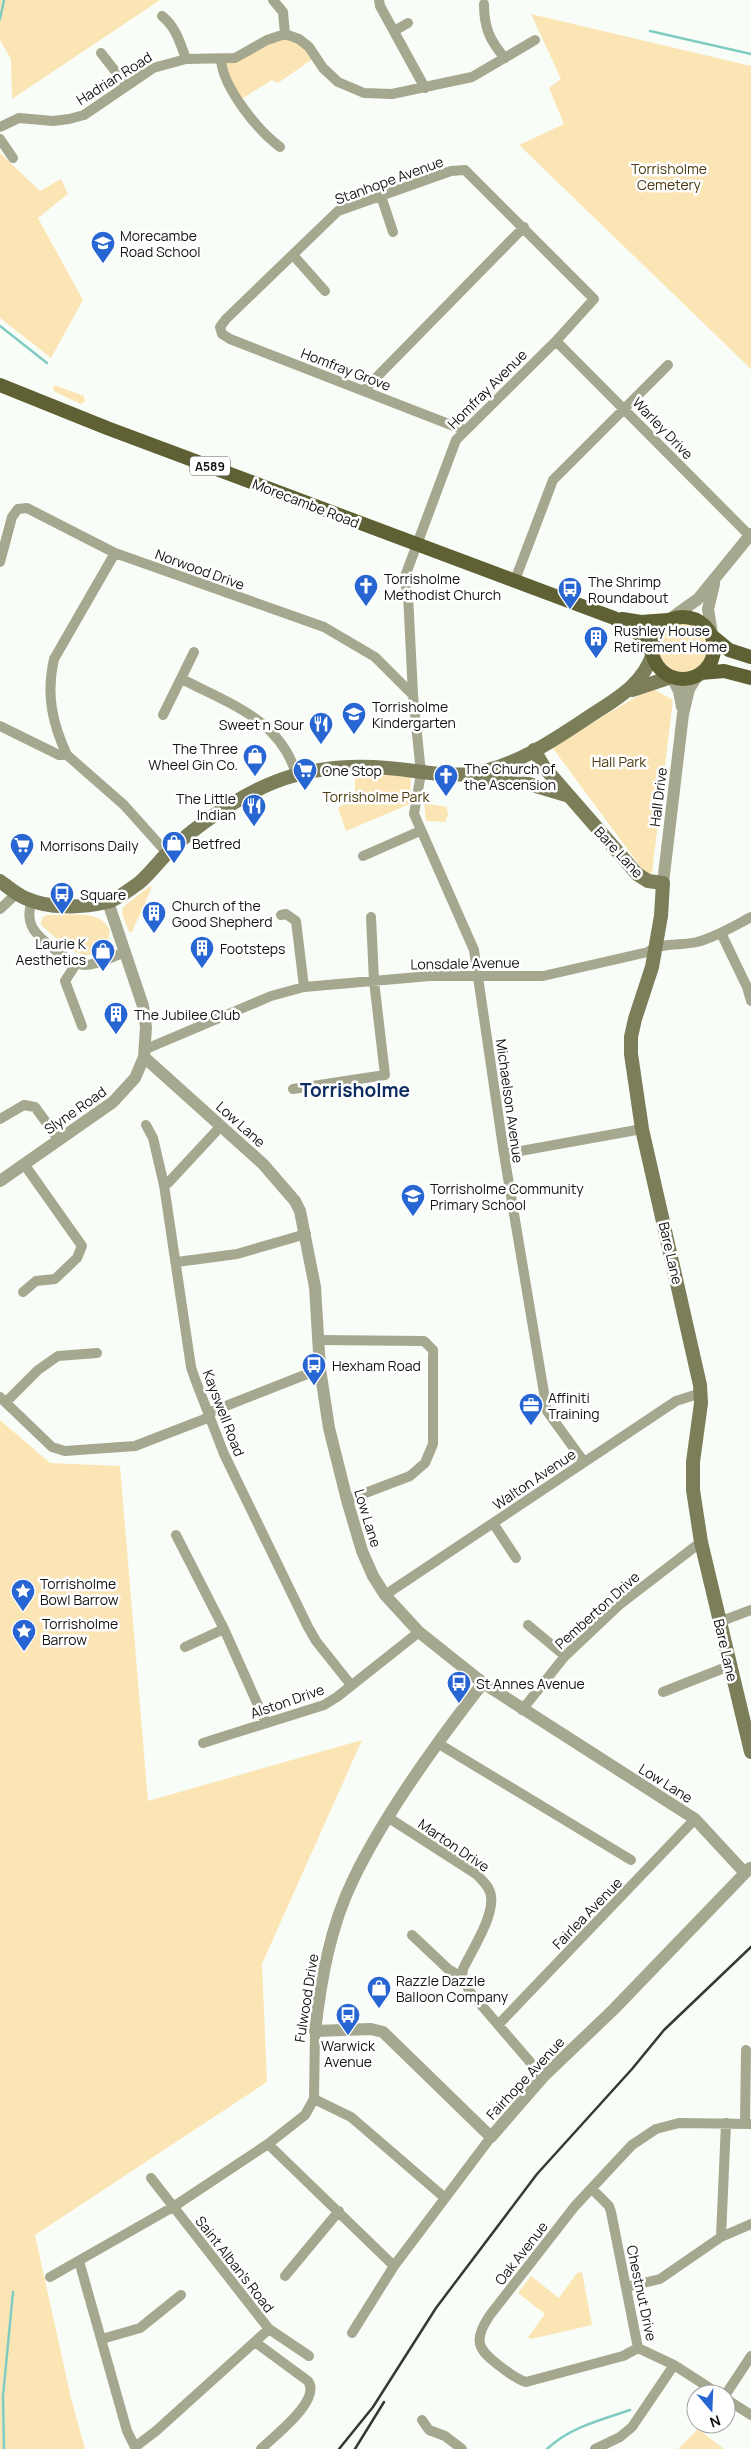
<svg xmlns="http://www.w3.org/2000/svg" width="751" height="2449" font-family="Manrope,sans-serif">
<rect width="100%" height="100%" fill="#f9fdf7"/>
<path fill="#fce5b5" d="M0,0h160l-148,99 -1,-40 -11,-19z
M531,14l220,52v303l-232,-224 45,-21 -15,-36 12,-9z
M277,38l20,3 17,17 -36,25 -6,-3 -32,20 -18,-39z
M0,153l40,38 21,-12 7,15 -30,24 45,82 -32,58 -51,-40z
M54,385l30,11 1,6 -4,2 -26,-12 -2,-3z
M659 647a25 25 0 1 1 50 0a25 25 0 1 1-50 0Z
M651,688l22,12 -22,181 -99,-134z
M355,773l56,3 -1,28 -64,27 -8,-23 17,-13z
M424,803l23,4v4l2,1 -4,10 -19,-1z
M150,886l2,1 -20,45h-3l-7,-19 1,-6z
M47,915c22,1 52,-7 63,15l-3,17c-25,22 -46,-6 -66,-22l1,-7z
M0,1420l50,43 70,3 28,335 214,-61 -100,224 5,118 -232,153 36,163 14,51h-85z
M582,2272l10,53 -61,14 -3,-2 17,-23 -27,-21 13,-17 28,22 18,-25z
M698,2429l26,20h-46z"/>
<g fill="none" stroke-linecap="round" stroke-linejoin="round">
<path stroke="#80ccc2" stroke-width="2.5" d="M0,19l4,-19
M650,31l101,23
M0,326l47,37
M4,2449l-1,-53 10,-104
M547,2449c23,-22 54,-29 83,-39"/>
<path stroke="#a5a78e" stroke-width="10" d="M273,0l10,12 2,22
M379,0l1,6 45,82
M484,4c0,24 6,37 21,54
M162,16c14,11 18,27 24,43
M394,31l14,-8
M101,53l26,33
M221,60c2,27 36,70 59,87
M0,127l19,-9 34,3 16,-2 15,-4 69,-47 33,-9 49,-1 32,-18 18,-6 14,5 10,8 14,21 15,14 26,11 28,1 80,-17 63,-37
M0,139l13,19
M381,196l12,36
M293,255l32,36
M556,341l194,195
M364,390l160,-163
M464,430l-234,-91 -8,-5 -2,-7 6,-8 112,-108 113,-40 14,-1 129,129 -38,42 -100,99 -52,139 4,15 5,101 8,78 -7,41 60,136 30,204 43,257 37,51
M0,562l12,-45 6,-8 9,-1 88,45 209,74 51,30 38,38
M515,580l38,-100 115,-115
M182,679c47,25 98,40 114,95
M163,715l31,-63
M0,726l59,29h8l57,50 43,48
M67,755c-15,-32 -21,-61 -13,-96l61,-106
M363,856l57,-25
M32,901c-3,8 -4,15 -1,23 4,13 40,41 54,41 14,0 28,-9 41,-13
M0,909l16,-15
M281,915l5,-1 10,7 8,66
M721,933l26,54 4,14
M76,964l-11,17 17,45
M146,1049l125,-53 33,-9 126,-11h113l105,-24c13,-10 32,-6 49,-10 19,-5 37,-16 54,-25
M293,1089l92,-14 -11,-94 -3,-64
M0,1119l24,-14 11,2 24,33
M146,1125l7,13 11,47 27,182 4,12 29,75 84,173 8,14 35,44
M504,1154l138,-25
M164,1185l4,-2 53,-57
M177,1262l60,-8 69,-20
M23,1292l13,-11 19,-2 22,-21 5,-12 -58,-82
M318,1340l106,1 9,9v94l-8,19 -15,13 -63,24
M0,1397l52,50 13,4 70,-5 75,-29
M6,1402l32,-32 20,-14 39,-3
M208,1413l112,-44
M493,1523l23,35
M176,1535l48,94 42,94
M385,1595l291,-194 25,-8
M719,1622l32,-12
M528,1625l37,31
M185,1647l39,-18
M663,1692l66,-26
M522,1710l43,-54 54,-51 82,-63
M203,1743l121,-38 13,-8 82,-65
M439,1744l192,116
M389,1818l87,56c6,6 14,13 15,22 3,21 -19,54 -28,73l-1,8 8,15 73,85
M412,1935l36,34 14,8
M498,2025l197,-206
M314,2099l37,18 94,81
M745,2123l1,-73
M268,2144l126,122
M151,2178l118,151 40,27
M592,2189l17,17 2,6 27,136 36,17 45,29
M721,2237l5,-114
M79,2261l48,170 9,18
M285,2276l54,-65
M50,2277l123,-70 95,-63 37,-29 9,-16 1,-68
M626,2287l34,-8 61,-42 30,-13
M352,2333l42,-67 97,-129
M102,2339l38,-11 41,-33
M255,2342l53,39c14,19 -34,55 -47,68
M638,2348l-15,8 -97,26c-10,-3 -17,-9 -25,-15 -23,-17 -29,-26 -11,-52l85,-109 57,-61 24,-16 23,-6 72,1
M726,2394l25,-38
M726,2399l25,16
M422,2420l7,10 16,6 17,13
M135,2447l21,-16 113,-102
M595,2449l25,-12 12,-10 42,-62"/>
<path stroke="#a5a78e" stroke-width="12" d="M670,619l28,-20 53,-65
M712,634l-4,-25 6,-25
M672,677l7,14 3,16
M663,883l20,-169 6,-25 8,-13
M144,1057l119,107 32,37 5,10 15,76 5,82 9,59 18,72 15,51 11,25 12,19 34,37 64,51 212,136 50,54
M0,1181l113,-79 22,-24 9,-21 2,-30 -3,-21 -35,-104
M483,1683c-46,59 -98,130 -130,197 -23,47 -32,100 -38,151l56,-2 12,3 108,105 52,-60 71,-68 136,-141"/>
<path stroke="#7c7e5a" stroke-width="14" d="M632,690l39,-13
M534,750l10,17 93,107 11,7 15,2 -2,33 -9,51 -17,52 -4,18v17l11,75 58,256 1,18 -8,59v28l8,52 50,210
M471,773l20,9 38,2 37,11
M0,881c8,6 16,13 25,17 24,11 56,10 82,4 10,-2 23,-13 32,-19 14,-12 25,-29 40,-41 31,-26 77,-57 117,-67 25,-7 52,-9 78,-8 32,1 63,10 94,7 45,-5 89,-36 125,-60 25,-16 51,-31 60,-61"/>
<path stroke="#5f6134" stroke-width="14" d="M0,385l107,43 507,190 23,14 15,20
M652 648a31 31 0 1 1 62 0a31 31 0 1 1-62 0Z
M622,619l19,3 27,-2
M712,636l17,14 22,7
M701,673l23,-2 27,7"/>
<path stroke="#363835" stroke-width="2.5" d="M339,2449l34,-42 63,-99 101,-134 95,-105 32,-39 87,-83
M355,2449l29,-47"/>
</g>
<defs>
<symbol id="school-pin" viewBox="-11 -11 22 30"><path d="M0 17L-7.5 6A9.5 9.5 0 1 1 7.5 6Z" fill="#2665d2" stroke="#fff"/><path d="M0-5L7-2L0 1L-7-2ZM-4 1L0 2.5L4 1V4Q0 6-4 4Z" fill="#fff"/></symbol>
<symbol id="church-pin" viewBox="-11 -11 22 30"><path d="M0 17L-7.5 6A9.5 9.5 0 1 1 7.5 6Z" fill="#2665d2" stroke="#fff"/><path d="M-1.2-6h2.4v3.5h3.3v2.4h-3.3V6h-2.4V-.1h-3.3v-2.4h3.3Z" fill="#fff"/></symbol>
<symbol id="bus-pin" viewBox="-11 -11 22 30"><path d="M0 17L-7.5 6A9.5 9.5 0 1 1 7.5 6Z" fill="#2665d2" stroke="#fff"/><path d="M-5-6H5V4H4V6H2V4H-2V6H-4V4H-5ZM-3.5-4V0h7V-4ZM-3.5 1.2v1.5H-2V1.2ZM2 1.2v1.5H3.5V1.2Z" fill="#fff"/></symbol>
<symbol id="building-pin" viewBox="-11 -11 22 30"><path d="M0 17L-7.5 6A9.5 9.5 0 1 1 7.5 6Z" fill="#2665d2" stroke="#fff"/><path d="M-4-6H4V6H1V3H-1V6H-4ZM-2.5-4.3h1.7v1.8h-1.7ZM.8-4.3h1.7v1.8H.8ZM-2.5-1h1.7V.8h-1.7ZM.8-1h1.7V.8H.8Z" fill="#fff"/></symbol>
<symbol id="restaurant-pin" viewBox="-11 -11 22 30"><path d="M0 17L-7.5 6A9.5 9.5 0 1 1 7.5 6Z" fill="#2665d2" stroke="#fff"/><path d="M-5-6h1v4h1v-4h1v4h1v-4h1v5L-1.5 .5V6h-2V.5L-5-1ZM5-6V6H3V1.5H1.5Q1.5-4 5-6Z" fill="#fff"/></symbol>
<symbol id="shop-pin" viewBox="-11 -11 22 30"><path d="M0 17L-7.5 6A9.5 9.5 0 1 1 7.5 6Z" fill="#2665d2" stroke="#fff"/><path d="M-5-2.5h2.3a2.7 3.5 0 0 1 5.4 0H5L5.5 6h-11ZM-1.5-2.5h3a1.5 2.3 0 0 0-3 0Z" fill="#fff"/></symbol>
<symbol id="supermarket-pin" viewBox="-11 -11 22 30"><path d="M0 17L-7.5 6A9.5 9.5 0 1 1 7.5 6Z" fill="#2665d2" stroke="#fff"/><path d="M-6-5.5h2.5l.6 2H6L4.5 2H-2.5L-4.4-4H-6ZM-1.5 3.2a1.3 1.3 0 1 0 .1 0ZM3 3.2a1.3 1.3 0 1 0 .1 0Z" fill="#fff"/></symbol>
<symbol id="office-pin" viewBox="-11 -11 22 30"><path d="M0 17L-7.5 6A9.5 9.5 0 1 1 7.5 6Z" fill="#2665d2" stroke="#fff"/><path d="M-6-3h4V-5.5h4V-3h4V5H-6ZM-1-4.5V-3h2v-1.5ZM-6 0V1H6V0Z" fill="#fff"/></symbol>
<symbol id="sight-pin" viewBox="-11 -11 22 30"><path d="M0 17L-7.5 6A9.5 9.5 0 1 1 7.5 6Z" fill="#2665d2" stroke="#fff"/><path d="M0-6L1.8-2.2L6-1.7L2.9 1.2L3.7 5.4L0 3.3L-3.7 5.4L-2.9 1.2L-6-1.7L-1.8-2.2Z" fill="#fff"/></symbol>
</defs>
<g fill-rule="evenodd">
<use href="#school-pin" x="89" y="229" width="28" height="38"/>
<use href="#church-pin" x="352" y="572" width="28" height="38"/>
<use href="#bus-pin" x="556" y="575" width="28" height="38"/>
<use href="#building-pin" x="582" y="624" width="28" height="38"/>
<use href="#school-pin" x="340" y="700" width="28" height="38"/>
<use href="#restaurant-pin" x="307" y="710" width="28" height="38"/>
<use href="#shop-pin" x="241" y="742" width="28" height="38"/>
<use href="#supermarket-pin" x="291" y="756" width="28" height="38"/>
<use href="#church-pin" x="432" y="762" width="28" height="38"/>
<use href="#restaurant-pin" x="240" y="792" width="28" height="38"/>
<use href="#shop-pin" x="160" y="829" width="28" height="38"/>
<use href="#supermarket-pin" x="8" y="831" width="28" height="38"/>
<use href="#bus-pin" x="48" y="880" width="28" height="38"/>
<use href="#building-pin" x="140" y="899" width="28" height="38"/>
<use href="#building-pin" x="188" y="934" width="28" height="38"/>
<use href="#shop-pin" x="89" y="937" width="28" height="38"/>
<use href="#building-pin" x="102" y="1000" width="28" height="38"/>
<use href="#school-pin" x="399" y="1182" width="28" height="38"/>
<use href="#bus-pin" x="300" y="1351" width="28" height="38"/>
<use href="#office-pin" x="517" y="1391" width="28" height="38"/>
<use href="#sight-pin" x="9" y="1577" width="28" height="38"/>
<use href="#sight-pin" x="10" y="1617" width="28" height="38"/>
<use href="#bus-pin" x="445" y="1669" width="28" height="38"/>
<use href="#shop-pin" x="365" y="1974" width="28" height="38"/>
<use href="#bus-pin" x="334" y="2001" width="28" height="38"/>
</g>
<g text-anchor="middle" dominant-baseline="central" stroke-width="5" stroke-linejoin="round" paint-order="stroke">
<rect fill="#fff" stroke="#5a5a59" stroke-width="1" x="190" y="456.5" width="40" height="19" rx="4"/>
<g font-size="12" font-weight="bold" fill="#131412">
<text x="210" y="466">A589</text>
</g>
<g font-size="14" fill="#131412" stroke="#fff">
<text transform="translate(114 78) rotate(-32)">Hadrian Road</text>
<text transform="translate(389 180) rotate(-20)">Stanhope Avenue</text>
<text transform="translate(346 369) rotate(21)">Homfray Grove</text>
<text transform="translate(487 389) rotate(-45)">Homfray Avenue</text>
<text transform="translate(663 428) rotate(46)">Warley Drive</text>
<text transform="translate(306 503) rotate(21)">Morecambe Road</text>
<text transform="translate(200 569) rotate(20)">Norwood Drive</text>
<text transform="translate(658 797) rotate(-83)">Hall Drive</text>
<text transform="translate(619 852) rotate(47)">Bare Lane</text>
<text transform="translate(465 963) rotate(-1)">Lonsdale Avenue</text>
<text transform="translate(510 1101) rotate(82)">Michaelson Avenue</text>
<text transform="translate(75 1110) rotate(-35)">Slyne Road</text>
<text transform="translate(241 1124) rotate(42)">Low Lane</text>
<text transform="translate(671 1253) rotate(77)">Bare Lane</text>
<text transform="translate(224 1413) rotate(69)">Kayswell Road</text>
<text transform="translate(534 1479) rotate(-34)">Walton Avenue</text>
<text transform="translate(368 1518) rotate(73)">Low Lane</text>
<text transform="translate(597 1610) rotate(-42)">Pemberton Drive</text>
<text transform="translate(726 1650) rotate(77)">Bare Lane</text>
<text transform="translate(287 1701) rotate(-19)">Alston Drive</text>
<text transform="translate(666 1783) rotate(32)">Low Lane</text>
<text transform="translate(454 1845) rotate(34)">Marton Drive</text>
<text transform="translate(587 1913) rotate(-46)">Fairlea Avenue</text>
<text transform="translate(306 1998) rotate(-81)">Fulwood Drive</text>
<text transform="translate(525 2078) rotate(-47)">Fairhope Avenue</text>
<text transform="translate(521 2253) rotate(-52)">Oak Avenue</text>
<text transform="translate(235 2264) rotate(52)">Saint Alban's Road</text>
<text transform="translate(642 2293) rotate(78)">Chestnut Drive</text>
</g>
<g font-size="14" fill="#4d3b0f" stroke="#fff">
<text x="669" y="168">Torrisholme<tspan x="669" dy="16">Cemetery</tspan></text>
<text x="619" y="761">Hall Park</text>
<text x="376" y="796">Torrisholme Park</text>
</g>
<g font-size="14" fill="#131412" stroke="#fff" text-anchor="start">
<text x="120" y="235">Morecambe<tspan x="120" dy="16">Road School</tspan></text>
<text x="384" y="578">Torrisholme<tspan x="384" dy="16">Methodist Church</tspan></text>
<text x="588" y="581">The Shrimp<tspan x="588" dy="16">Roundabout</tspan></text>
<text x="614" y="630">Rushley House<tspan x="614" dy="16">Retirement Home</tspan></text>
<text x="372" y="706">Torrisholme<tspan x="372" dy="16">Kindergarten</tspan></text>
<text x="304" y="724" text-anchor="end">Sweet n Sour</text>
<text x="238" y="748" text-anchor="end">The Three<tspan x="238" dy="16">Wheel Gin Co.</tspan></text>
<text x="464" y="768">The Church of<tspan x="464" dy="16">the Ascension</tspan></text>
<text x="322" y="770">One Stop</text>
<text x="236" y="798" text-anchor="end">The Little<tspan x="236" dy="16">Indian</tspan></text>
<text x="192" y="843">Betfred</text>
<text x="40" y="845">Morrisons Daily</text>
<text x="80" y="894">Square</text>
<text x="172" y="905">Church of the<tspan x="172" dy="16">Good Shepherd</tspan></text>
<text x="86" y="943" text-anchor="end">Laurie K<tspan x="86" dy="16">Aesthetics</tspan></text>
<text x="220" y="948">Footsteps</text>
<text x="134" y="1014">The Jubilee Club</text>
<text x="430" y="1188">Torrisholme Community<tspan x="430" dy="16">Primary School</tspan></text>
<text x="332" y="1365">Hexham Road</text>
<text x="548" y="1397">Affiniti<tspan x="548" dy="16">Training</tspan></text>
<text x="40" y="1583">Torrisholme<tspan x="40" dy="16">Bowl Barrow</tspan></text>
<text x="42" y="1623">Torrisholme<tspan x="42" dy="16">Barrow</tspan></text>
<text x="476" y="1683">St Annes Avenue</text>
<text x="396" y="1980">Razzle Dazzle<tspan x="396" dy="16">Balloon Company</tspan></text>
<text x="348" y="2045" text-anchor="middle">Warwick<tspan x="348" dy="16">Avenue</tspan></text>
</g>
<g font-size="19" font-weight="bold" fill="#0d2c60" stroke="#fff">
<text x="355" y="1090">Torrisholme</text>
</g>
</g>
<g transform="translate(711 2409) rotate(161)"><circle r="24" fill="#ffffff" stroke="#a1a1a0"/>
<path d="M0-4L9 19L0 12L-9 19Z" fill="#2665d2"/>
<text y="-8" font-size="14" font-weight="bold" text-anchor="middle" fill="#131412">N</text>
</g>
</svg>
